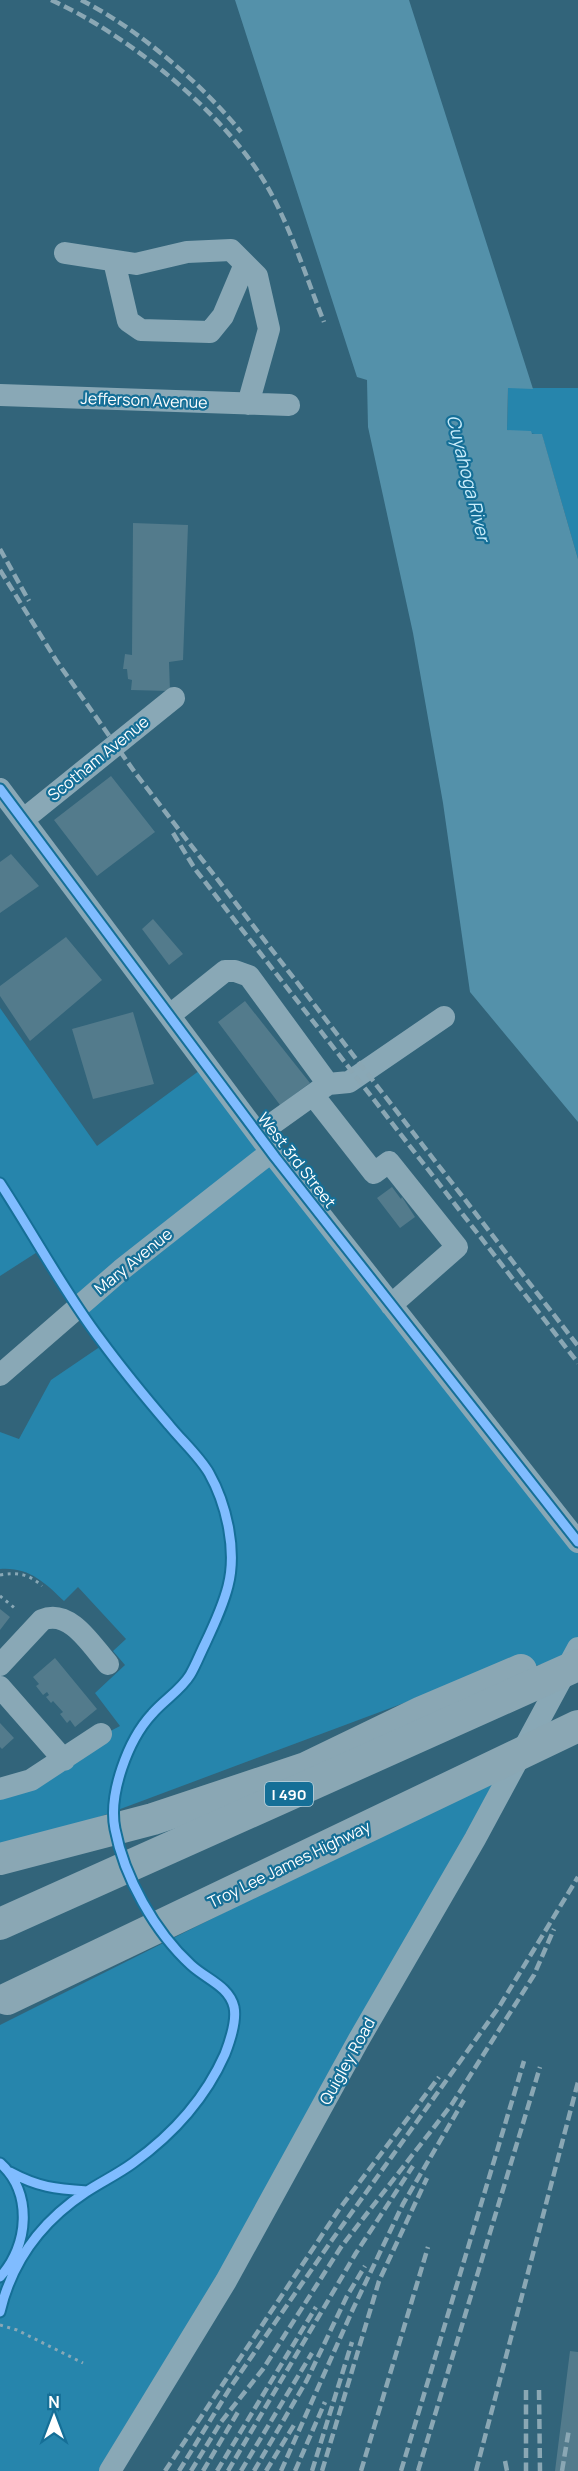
<svg xmlns="http://www.w3.org/2000/svg" width="578" height="2471" font-family="Manrope,sans-serif">
<rect width="100%" height="100%" fill="#32647a"/>
<path fill="#2685ac" d="M508,388h70v171l-36,-124 -35,-5z
M0,1008l97,138 110,-81 371,477v106l-21,12 -145,40 -412,154v-65l120,-63 -25,-33 30,-28 -12,-14 13,-12 -48,-52 -14,14c-20,-19 -35,-34 -64,-32v-137l19,7 32,-59 53,-36 -28,-36 -34,-59 -42,27z
M514,1767l-404,704h-110v-446z"/>
<path fill="#5491aa" d="M235,0h174l124,389 -25,-1 -1,42 24,1 1,3h10l36,125v563l-108,-130 -27,-189 -30,-170 -45,-206 -1,-47 -10,-3z"/>
<path fill="#537b8c" d="M133,523l55,2 -5,135 -14,2 1,29 -39,-1 1,-10 -4,-1 -1,-10h-4l2,-15 7,1z
M111,776l44,56 -58,44 -43,-56z
M11,854l28,32 -39,27v-51z
M153,919l30,35 -14,11 -27,-36z
M66,937l36,43 -72,61 -30,-45v-10z
M245,1001l65,82 -30,22 -62,-83z
M133,1012l21,72 -61,15 -21,-70z
M392,1187l9,12 1,-2 13,20 -15,11 -23,-30z
M0,1609l10,8 -10,13z
M55,1658l42,51 -22,18 -5,-7 -3,3 -7,-9 3,-2 -10,-11 -2,2 -5,-6 3,-2 -2,-3 -4,3 -7,-9 3,-2 -6,-7z
M0,1723l14,15 -12,11 -2,-2z
M570,2351l8,1v119h-23z"/>
<g fill="none" stroke-linecap="round" stroke-linejoin="round">
<path stroke="#89a8b6" stroke-width="3" stroke-dasharray="3 4.5" stroke-linecap="butt" d="M0,1575c18,-3 29,-1 42,11
M0,1596l17,14
M0,2325l17,5 66,33"/>
<path stroke="#89a8b6" stroke-width="22" d="M65,253l71,11 51,-12 44,-2 26,26 12,53 -21,75
M114,261l14,60 13,9 69,2 13,-16 22,-52
M0,395l289,10
M0,789l275,368 303,385
M24,819l150,-121
M170,1015l55,-44h10l14,5 79,108
M313,1095l61,78 15,-11 68,85 -66,58
M258,1134l70,-50 21,-2 95,-65
M0,1375l121,-105 150,-118
M0,1665l42,-45c28,-12 50,26 66,44
M0,1687l64,73
M0,1789l31,-9 70,-46
M110,2471l116,-190 132,-240 117,-202 103,-191"/>
<path stroke="#8aa7b4" stroke-width="32" d="M0,1859l153,-40 153,-51 116,-56 99,-42"/>
<path stroke="#8aa7b4" stroke-width="4.5" stroke-dasharray="10 4.5" stroke-linecap="butt" d="M51,0c76,34 174,113 216,186 24,42 39,91 57,136
M81,0c56,28 120,83 160,132
M0,549l29,52
M0,570l56,90 80,114 442,572
M173,833l22,36 383,494
M526,2390v81
M539,2390l1,81
M505,2461l2,10
M165,2471l175,-263 99,-131
M179,2471l53,-86 100,-145 167,-233 79,-130
M191,2471l30,-49 42,-53 78,-122 111,-143 82,-129 20,-46
M203,2471l35,-59
M217,2471l99,-164
M228,2471l128,-218 57,-87
M241,2471l71,-118
M254,2471l53,-91 40,-84 18,-30
M266,2471l28,-46
M281,2471l72,-162 50,-105 61,-104
M295,2471l30,-69
M312,2471l40,-129
M322,2471l57,-190 48,-103
M361,2471l67,-224
M401,2471l123,-410
M418,2471l122,-404
M476,2471l102,-389
M562,2471l7,-42"/>
<path stroke="#8aa7b4" stroke-width="32" d="M0,1924l578,-259
M7,1999l571,-273"/>
<defs>
<path id="cycleway" d="M0,789l275,368 303,385
M0,1183c34,52 63,107 100,156 22,30 45,58 69,86 13,16 30,31 40,48 18,32 28,78 19,113 -5,20 -14,39 -23,58 -5,10 -9,21 -15,31 -9,15 -26,25 -38,39 -24,26 -44,80 -37,115 9,48 40,103 76,136 15,14 38,21 43,42 3,14 -4,34 -9,47 -20,45 -53,81 -92,109 -15,11 -32,19 -47,29 -44,29 -74,69 -86,120
M0,2163c33,29 29,83 0,114
M10,2172c28,15 45,17 77,19"/>
</defs>
<use href="#cycleway" stroke="#156f97" stroke-width="13"/>
<use href="#cycleway" stroke="#80bcff" stroke-width="9"/>
</g>
<g text-anchor="middle" dominant-baseline="central" stroke-width="4.5" stroke-linejoin="round" paint-order="stroke">
<rect fill="#156f97" stroke="#b9d4e0" stroke-width="1.5" x="265" y="1782" width="48" height="24" rx="4.5"/>
<g font-size="15" font-weight="bold" fill="#fff">
<text x="289" y="1794">I 490</text>
</g>
<g font-size="16" fill="#fff" stroke="#156f97">
<text transform="translate(144 400) rotate(2)">Jefferson Avenue</text>
<text transform="translate(98 758) rotate(-39)">Scotham Avenue</text>
<text transform="translate(297 1160) rotate(52)">West 3rd Street</text>
<text transform="translate(133 1261) rotate(-39)">Mary Avenue</text>
<text transform="translate(289 1864) rotate(-26)">Troy Lee James Highway</text>
<text transform="translate(347 2061) rotate(-61)">Quigley Road</text>
</g>
<g font-size="18" font-style="italic" fill="#caedfb" stroke="#156f97">
<text transform="translate(469 478) rotate(76)">Cuyahoga River</text>
</g>
</g>
<g transform="translate(54 2417)" stroke="#156f97" stroke-width="4.5" paint-order="stroke">
<path d="M0-4.5L10 22L0 15L-10 22Z" fill="#ffffff"/>
<text y="-9" font-size="16" font-weight="bold" text-anchor="middle" fill="#ffffff">N</text>
</g>
</svg>
